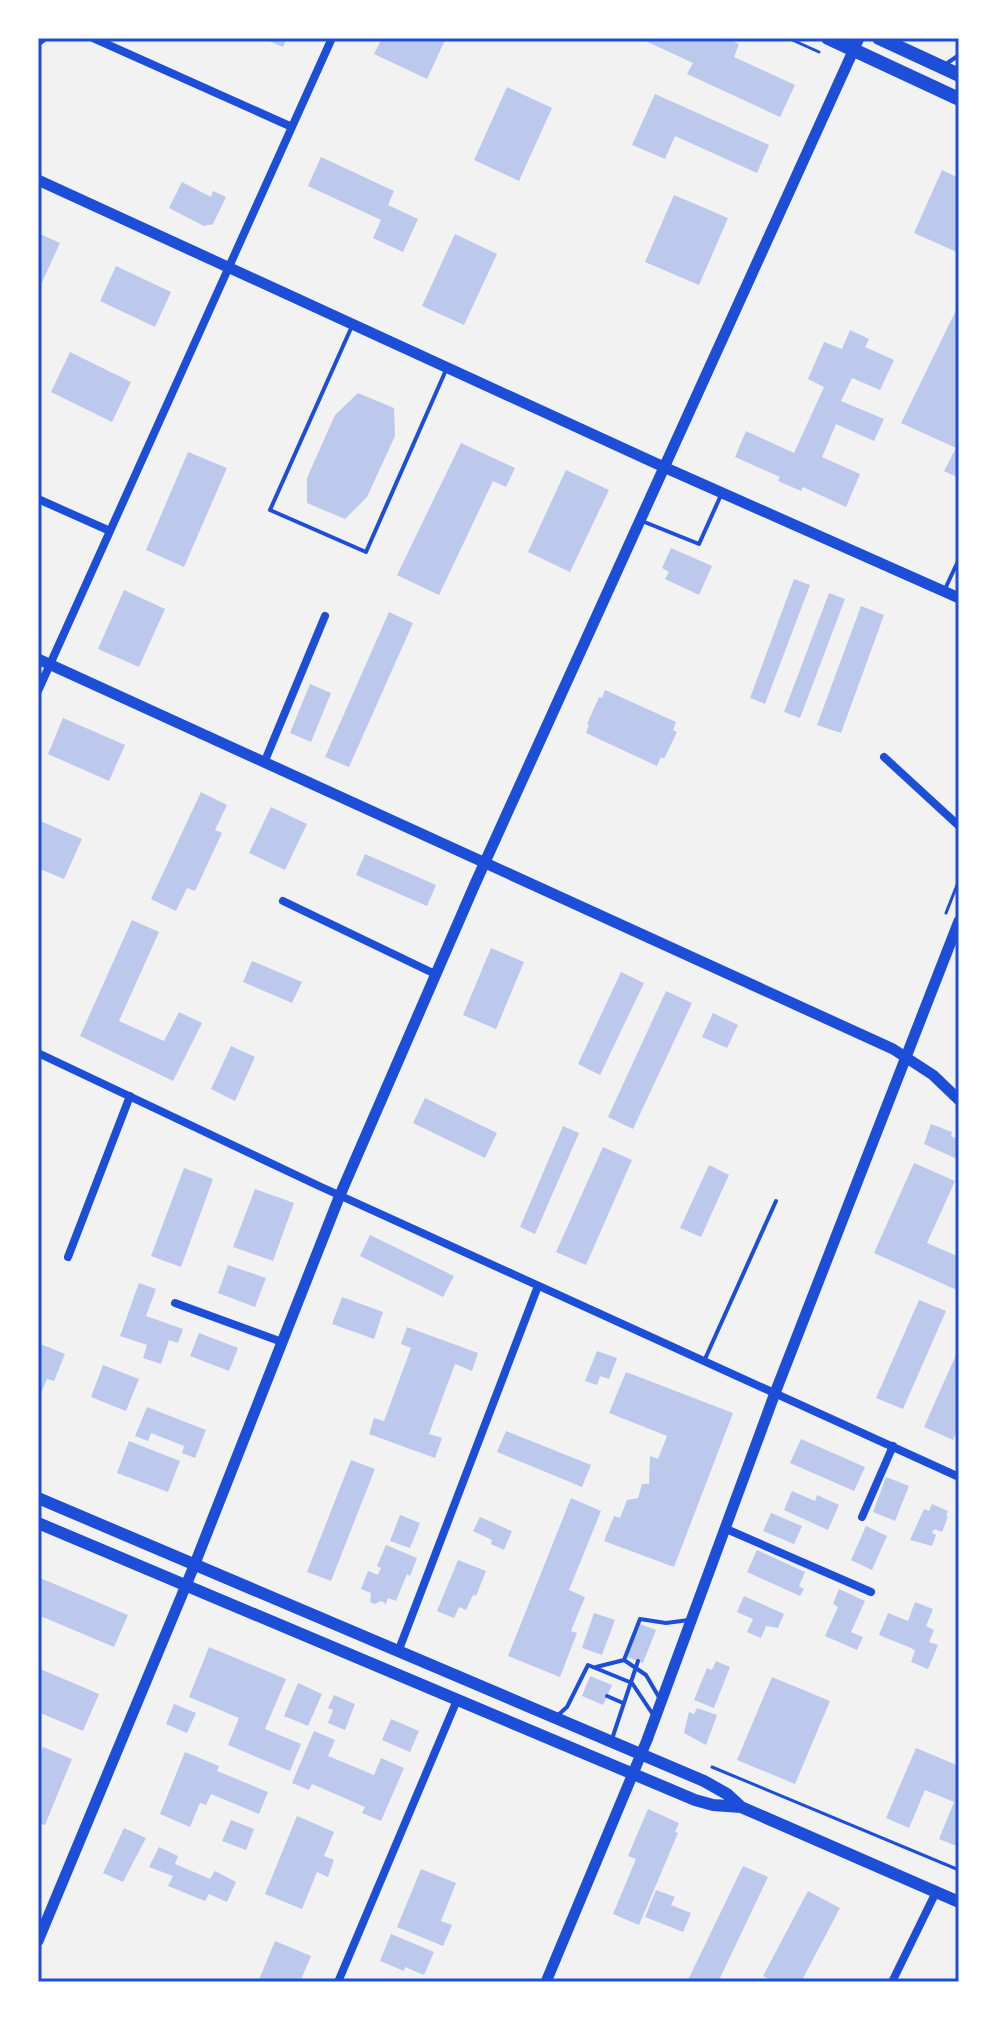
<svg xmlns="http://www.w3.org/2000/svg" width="997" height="2020" font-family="Ubuntu,sans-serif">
<rect width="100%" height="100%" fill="#f2f2f2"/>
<path fill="#bdc9ec" d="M262,38h25l-4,9z
M382,38h64l-19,41 -53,-25z
M639,38h87l13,6 -5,13 61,28 -15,32 -93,-43 6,-11z
M507,87l45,21 -33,73 -45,-21z
M655,94l114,51 -12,28 -82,-37 -10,23 -33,-14z
M321,157l73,34 -6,14 30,14 -15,33 -30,-14 8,-18 -73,-34z
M942,170l17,8v75l-45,-20z
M182,182l29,15 2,-6 13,6 -13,27 -9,2 -35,-18z
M674,195l54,23 -29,67 -54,-23z
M38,233l22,10 -22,48z
M455,234l42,20 -33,71 -42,-19z
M116,266l55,26 -16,35 -55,-26z
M959,304v174l-15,-7 12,-23 -55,-25z
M850,330l19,9 -4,8 29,13 -14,30 -28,-12 -11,23 43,18 -10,22 -38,-17 -14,33 38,17 -14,33 -43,-20 -2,4 -23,-10 2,-4 -45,-20 11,-26 48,22 30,-66 -16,-8 16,-37 18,7z
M70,352l61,30 -19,40 -61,-30z
M358,393l36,15 1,28 -28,61 -22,22 -38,-16v-25l28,-63z
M461,443l54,25 -9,19 -13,-6 -54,114 -42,-20z
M188,452l39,16 -43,99 -38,-17z
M566,470l43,20 -39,82 -42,-20z
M671,548l41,18 -13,29 -34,-16 4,-7 -7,-4z
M794,579l16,6 -45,119 -15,-6z
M124,590l41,19 -26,58 -41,-18z
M829,593l16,6 -45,119 -16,-6z
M861,606l23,9 -43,118 -24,-8z
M389,612l24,11 -64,144 -24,-10z
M310,684l21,9 -20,49 -21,-9z
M605,690l71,32 -3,8 4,2 -13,27 -3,-2 -4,9 -71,-33 3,-8 -2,-1 12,-27 3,1z
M63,718l62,27 -16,36 -61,-27z
M201,792l26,13 -12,25 7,3 -27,58 -8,-3 -11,23 -25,-12z
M271,807l36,17 -22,46 -36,-17z
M38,820l44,19 -18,40 -26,-11z
M365,854l71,31 -9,21 -71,-31z
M132,920l27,12 -40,89 45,20 15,-29 23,11 -29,58 -93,-45z
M491,948l33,14 -28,67 -33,-14z
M252,961l50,21 -10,21 -49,-21z
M621,972l23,11 -44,92 -22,-11z
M666,991l26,12 -59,126 -25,-12z
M713,1013l25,12 -11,23 -25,-11z
M231,1046l24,11 -20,44 -24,-12z
M425,1098l72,35 -12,25 -72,-35z
M931,1124l21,8 -1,4 8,4v20l-35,-16z
M563,1126l16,7 -44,101 -15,-7z
M603,1147l29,13 -46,105 -30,-13z
M914,1163l41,18 -28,62 32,14v34l-85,-38z
M709,1165l20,10 -28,62 -21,-9z
M184,1168l29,11 -32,88 -30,-11z
M255,1189l39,14 -21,58 -40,-14z
M370,1235l84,41 -11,21 -83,-41z
M228,1265l38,13 -11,29 -37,-14z
M139,1283l17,6 -10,27 37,13 -5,14 -9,-3 -8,24 -18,-6 4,-13 -27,-9z
M342,1297l41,15 -9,27 -42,-15z
M919,1300l27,11 -43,98 -27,-11z
M407,1327l71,26 -6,18 -17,-7 -26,70 13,4 -7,20 -66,-24 5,-16 10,3 27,-73 -10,-4z
M199,1333l39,15 -9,23 -39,-15z
M38,1343l27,11 -11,27 -7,-2 -9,21z
M959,1348v79l-6,13 -29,-13z
M597,1351l20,7 -8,21 -9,-3 -3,9 -12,-4z
M103,1365l36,14 -13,32 -35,-14z
M626,1372l107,41 -59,154 -70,-26 10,-25 6,2 7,-18 11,-2 4,-14h7l1,-28 8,3 9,-23 -58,-23z
M147,1407l59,23 -11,28 -13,-5 2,-7 -33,-13 -3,8 -13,-5z
M506,1431l85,34 -9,22 -85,-35z
M801,1439l64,28 -11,24 -64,-28z
M129,1441l51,20 -12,31 -51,-19z
M351,1460l24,9 -44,112 -24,-9z
M886,1477l23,9 -14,35 -22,-9z
M792,1491l23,10 2,-6 22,10 -11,25 -44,-20z
M571,1498l30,13 -32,79 16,7 -14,34 6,2 -17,44 -52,-21z
M932,1504l16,7 -2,5 2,1 -6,15 -8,-3 -2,4 4,2 -4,11 -22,-6 14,-31 5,2z
M771,1513l31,13 -8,18 -31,-13z
M400,1515l20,8 -10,25 -20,-7z
M480,1517l32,14 -8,19 -13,-6 1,-4 -19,-9z
M866,1526l21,10 -15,34 -21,-10z
M386,1545l31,13 -7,18 -3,-2 -11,27 -8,-3 -2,6 -5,-3 -6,3 -5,-2 1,-9 -10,-4 7,-18 10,4 3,-7 -4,-2z
M757,1550l48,22 -6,14 5,3 -4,7 -53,-24z
M458,1560l28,11 -10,25 -3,-1 -7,15 -7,-3 -5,11 -17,-7z
M38,1577l90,38 -14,32 -76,-32z
M839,1589l26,12 -14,31 12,5 -6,13 -32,-14 13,-29 -5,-3z
M744,1596l40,18 -6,14 -12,-2 -5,12 -14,-6 6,-13 -16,-7z
M915,1602l18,7 -7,17 8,4 -5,12 9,3 -10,24 -17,-7 4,-11 -4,-3 -32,-13 9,-22 20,8z
M594,1613l21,7 -13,35 -20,-7z
M640,1624l16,6 -13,33 -16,-6z
M209,1647l77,32 -21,50 36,15 -11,27 -62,-26 11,-27 -50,-21z
M716,1661l14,6 -16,41 -20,-8 13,-32 5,2z
M38,1668l61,26 -16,37 -45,-19z
M590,1676l22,9 -9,20 -21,-9z
M772,1677l58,24 -35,83 -58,-24z
M298,1683l24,11 -14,32 -24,-10z
M334,1695l21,9 -10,26 -17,-7 5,-13 -5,-2z
M174,1704l22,9 -9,20 -21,-9z
M697,1708l20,7 -11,30 -22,-12 5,-21 5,2z
M391,1719l28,12 -9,21 -28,-12z
M314,1731l21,9 -7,16 46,19 7,-17 23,10 -23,53 -19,-8 3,-6 -53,-23 -3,6 -17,-7z
M43,1747l29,12 -27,66 -7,-2v-67z
M916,1748l43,18v81l-20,-8 15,-37 -29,-12 -16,38 -23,-10z
M185,1752l34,14 -2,5 51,21 -9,22 -48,-20 -5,11 -6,-2 -10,24 -30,-13z
M648,1809l31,14 -4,9 3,1 -39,92 -26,-11 23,-55 -8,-3z
M297,1816l37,16 -10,24 10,4 -6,17 -11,-5 -15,37 -37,-15z
M231,1820l23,9 -8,21 -24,-9z
M124,1828l22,10 -23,44 -20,-9z
M159,1847l19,9 -3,8 35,15 5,-8 21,11 -9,20 -18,-8 -4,7 -37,-15 5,-10 -24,-9z
M743,1866l25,11 -50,105h-31z
M421,1869l35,14 -15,38 11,4 -9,21 -46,-19z
M656,1890l19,7 -4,8 20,8 -8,19 -38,-15z
M808,1891l32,17 -39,74h-26l-12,-6z
M391,1934l43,18 -10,23 -19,-8 -1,4 -24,-10z
M275,1941l36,15 -11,26h-42z"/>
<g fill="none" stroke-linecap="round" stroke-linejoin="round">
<path stroke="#1d4ed8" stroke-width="3" d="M788,38l31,14
M946,913l13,-33
M712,1767l247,103"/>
<path stroke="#1d4ed8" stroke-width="4" d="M38,45l9,-7
M946,64l13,-9
M352,326l-82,184 96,42 80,-182
M642,521l57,23 22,-49
M945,589l14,-30
M705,1359l71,-158
M624,1660l22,15 14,24
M596,1667l28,-7 16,-41 26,4 23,-3
M607,1696l16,7
M557,1716l10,-9 21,-42 44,18 22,33
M612,1739l26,-78"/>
<path stroke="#1d4ed8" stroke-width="8" d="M93,38l199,89
M38,499l72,32
M38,691l294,-653
M884,757l75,69
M264,763l61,-147
M283,901l152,73
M38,1053l281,133 640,291
M68,1257l62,-161
M175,1303l107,39
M862,1517l31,-71
M724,1528l147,64
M398,1652l140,-366
M338,1982l119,-282
M892,1982l44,-90"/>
<path stroke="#1d4ed8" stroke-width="11" d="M38,180l628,288 293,130
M38,659l855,390 40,26 26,25
M38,1941l156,-375 146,-371 135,-311 384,-846
M546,1982l101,-242 128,-347 184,-472"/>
<path stroke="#1d4ed8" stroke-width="12" d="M38,1498l666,283 23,13 14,13
M38,1523l657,277 18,5 28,2 218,95"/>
<path stroke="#1d4ed8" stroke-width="14" d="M828,38l131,61
M879,38l80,37"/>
</g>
<rect width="997" height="2020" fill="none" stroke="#ffffff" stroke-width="80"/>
<rect x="40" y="40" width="917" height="1940" fill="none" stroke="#1d4ed8" stroke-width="3"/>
</svg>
